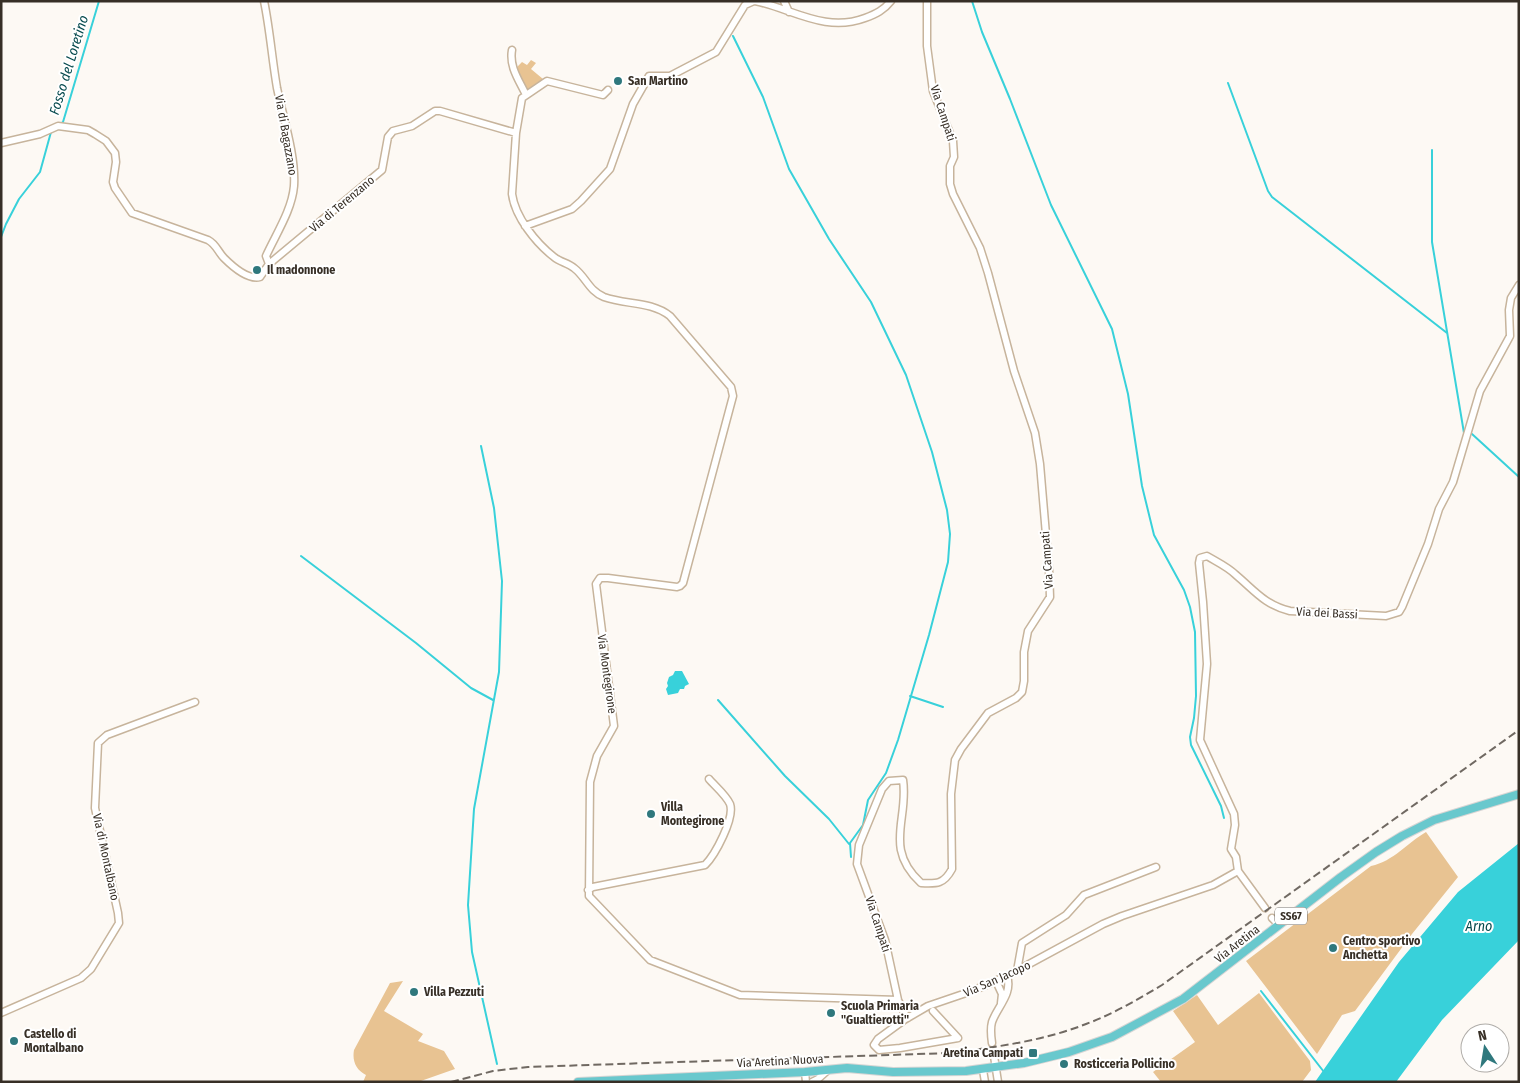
<svg xmlns="http://www.w3.org/2000/svg" width="1520" height="1083" font-family="'Fira Sans Condensed',sans-serif">
<rect width="100%" height="100%" fill="#fdf9f4"/>
<path fill="#e8c392" d="M531,60l5,3 -5,6 12,10 -14,13 -13,-24 6,-6 5,3z
M1426,832l32,45 -46,57 -57,77 -13,4 -25,39 -71,-93 125,-95c23,-5 36,-23 55,-34z
M403,981l-19,30 39,23 -5,7 26,10 11,18 -37,13h-55l3,-7c-10,-5 -14,-14 -12,-25l36,-67z
M1259,993l51,68 1,9 -9,12h-141l-8,-10 42,-30 -22,-31 24,-16 21,30z"/>
<path fill="#38d1da" d="M675,671h7l7,13 -4,2 -1,3h-4l-2,4 -10,2 -2,-6 2,-3 -1,-3 2,-6 4,-2z
M1519,843v97l-77,80 -46,62h-81l84,-120 59,-70z"/>
<g fill="none" stroke-linecap="round" stroke-linejoin="round">
<path stroke="#38d1da" stroke-width="2" d="M972,1l10,31 28,67 41,106 61,124 16,65 14,92 12,49 30,55 6,17 5,25 1,64 -2,22 -4,19 1,8 30,61 3,12
M733,36l30,61 26,72 40,70 42,63 35,73 26,77 15,58 3,24 -2,28 -19,73 -31,105 -12,33 -18,27 -5,25 -13,18 1,14
M1228,83l40,108 4,6 175,136
M60,124l3,-2 36,-121
M1432,150v92l32,191
M1,237l5,-13 13,-25 21,-27 11,-40
M1472,434l47,43
M481,446l13,62 8,73 -3,91 -25,137 -6,96 4,47 25,112
M301,556l115,87 55,45 22,12
M910,696l33,11
M718,700l67,76 44,43 20,25
M1261,991l63,81"/>
<path stroke="#d5d1cb" stroke-width="6" stroke-dasharray="6 3" stroke-linecap="butt" d="M992,1043l2,13"/>
<defs>
<path id="minor" d="M264,1c6,29 8,58 13,87 6,29 19,68 17,98 -2,24 -18,48 -28,70l3,8
M755,1c38,8 70,32 110,17 11,-4 19,-8 26,-17
M784,1l5,11
M512,50c-3,17 7,30 14,45
M608,90l-5,5 -56,-14 -25,17 -6,35 -4,61c3,23 24,49 42,63 6,5 14,6 20,11 12,9 15,23 30,29 22,8 47,4 66,19l61,71 2,9 -50,187 -3,3 -3,1 -69,-9h-8l-4,6 18,142 -17,30 -7,26 -1,114 61,64 90,35 158,5
M1,143l39,-9 18,-8 30,4 7,4 11,7 9,12 1,9 -3,20 2,6 17,25 76,27c8,4 10,12 16,18 8,8 24,22 36,19l9,-13 113,-94 6,-33 5,-6 19,-5 23,-15h5l76,22
M525,226l47,-17 9,-8 29,-32 23,-65 16,-28h21l46,-24 29,-47 9,-4
M588,890l5,-3 112,-22c10,-10 30,-47 25,-61 -4,-9 -15,-18 -21,-25
M1265,908l-27,-37 -2,-14 -5,-8 4,-24 -1,-11 -34,-74 7,-76 -4,-62 -4,-39 1,-5 7,-2c10,6 21,11 29,19 19,16 29,30 54,36l96,5 13,-4 3,-5 26,-63 11,-35 14,-27 27,-91 30,-55 -1,-26 2,-12 8,-13
M1272,918l7,7
M1017,971l5,-28 44,-28 18,-20 72,-28
M996,981l6,13 -1,9
M933,1011l25,27
M1,1013l80,-35 10,-9 28,-46 -1,-10 -23,-105 3,-65 9,-8 88,-33
M907,1018l-9,-18 -13,-60 -28,-76 2,-19 23,-56 7,-8 14,-1c6,39 -20,68 18,103 16,1 23,1 31,-14l-1,-75 4,-34 6,-11 27,-36 28,-15 6,-6 2,-11v-29l4,-21 22,-34 -1,-27 -9,-106 -5,-31 -21,-62 -26,-98 -8,-25 -27,-54 -3,-10v-18l4,-9 -1,-16 -20,-50 -6,-45v-45
M958,1038l-58,10 -21,2 -5,-5 4,-6 26,-19 24,-14 44,-15 35,-15 96,-52 19,-8 91,-31 25,-14
M992,1043c-1,-7 -2,-14 0,-21 5,-15 21,-28 15,-46
M994,1056l4,26
M983,1070l2,12
M805,1072l1,10
M812,1082l6,-3 10,-9"/>
<path id="major" d="M578,1082l227,-10 42,-4 46,4 73,-1 58,-8 45,-11 43,-15 71,-38 158,-122 35,-25 26,-16 32,-16 85,-26"/>
</defs>
<use href="#minor" stroke="#c7b49c" stroke-width="9"/>
<use href="#major" stroke="#d7d5d4" stroke-width="10"/>
<use href="#minor" stroke="#fff" stroke-width="6"/>
<use href="#major" stroke="#69c8cd" stroke-width="8"/>
<path stroke="#706962" stroke-width="2" stroke-dasharray="8 4" stroke-linecap="butt" d="M451,1082l42,-11 35,-4 422,-14c46,-6 93,-12 136,-29 27,-10 51,-24 76,-39l357,-255"/>
</g>
<g fill="#2f787d" stroke="#fff" stroke-width="2">
<circle cx="618" cy="81" r="5"/>
<circle cx="257" cy="270" r="5"/>
<circle cx="651" cy="814" r="5"/>
<circle cx="1333" cy="948" r="5"/>
<circle cx="414" cy="992" r="5"/>
<circle cx="831" cy="1013" r="5"/>
<circle cx="14" cy="1041" r="5"/>
<rect x="1028" y="1048" width="10" height="10" rx="2.5"/>
<circle cx="1064" cy="1064" r="5"/>
</g>
<g text-anchor="middle" dominant-baseline="central" stroke-width="4" stroke-linejoin="round" paint-order="stroke">
<rect fill="#fff" stroke="#736d67" stroke-width="1" x="1275" y="907.5" width="32" height="17" rx="4"/>
<g font-size="11" font-weight="bold" fill="#372f26">
<text x="1291" y="916">SS67</text>
</g>
<g font-size="12" font-weight="bold" fill="#372f26" stroke="#fff" text-anchor="start">
<text x="628" y="81">San Martino</text>
<text x="267" y="270">Il madonnone</text>
<text x="661" y="807">Villa<tspan x="661" dy="14">Montegirone</tspan></text>
<text x="1343" y="941">Centro sportivo<tspan x="1343" dy="14">Anchetta</tspan></text>
<text x="424" y="992">Villa Pezzuti</text>
<text x="841" y="1006">Scuola Primaria<tspan x="841" dy="14">"Gualtierotti"</tspan></text>
<text x="24" y="1034">Castello di<tspan x="24" dy="14">Montalbano</tspan></text>
<text x="1023" y="1053" text-anchor="end">Aretina Campati</text>
<text x="1074" y="1064">Rosticceria Pollicino</text>
</g>
<g font-size="12" fill="#372f26" stroke="#fff">
<text transform="translate(943 113) rotate(72)">Via Campati</text>
<text transform="translate(286 135) rotate(80)">Via di Bagazzano</text>
<text transform="translate(342 204) rotate(-40)">Via di Terenzano</text>
<text transform="translate(1047 560) rotate(-94)">Via Campati</text>
<text transform="translate(1327 613) rotate(3)">Via dei Bassi</text>
<text transform="translate(607 674) rotate(82)">Via Montegirone</text>
<text transform="translate(106 857) rotate(78)">Via di Montalbano</text>
<text transform="translate(878 924) rotate(72)">Via Campati</text>
<text transform="translate(1237 944) rotate(-38)">Via Aretina</text>
<text transform="translate(997 979) rotate(-24)">Via San Jacopo</text>
<text transform="translate(780 1061) rotate(-3)">Via Aretina Nuova</text>
</g>
<g font-size="14" font-style="italic" fill="#05494d" stroke="#fff">
<text transform="translate(69 65) rotate(-73)">Fosso del Loretino</text>
<text x="1479" y="926">Arno</text>
</g>
</g>
<rect width="1520" height="1083" fill="none" stroke="#372f26" stroke-width="5"/>
<g transform="translate(1485 1048) rotate(348)"><circle r="24" fill="#ffffff" stroke="#afaca8"/>
<path d="M0-4L9 19L0 12L-9 19Z" fill="#2f787d"/>
<text y="-8" font-size="14" font-weight="bold" text-anchor="middle" fill="#372f26">N</text>
</g>
</svg>
